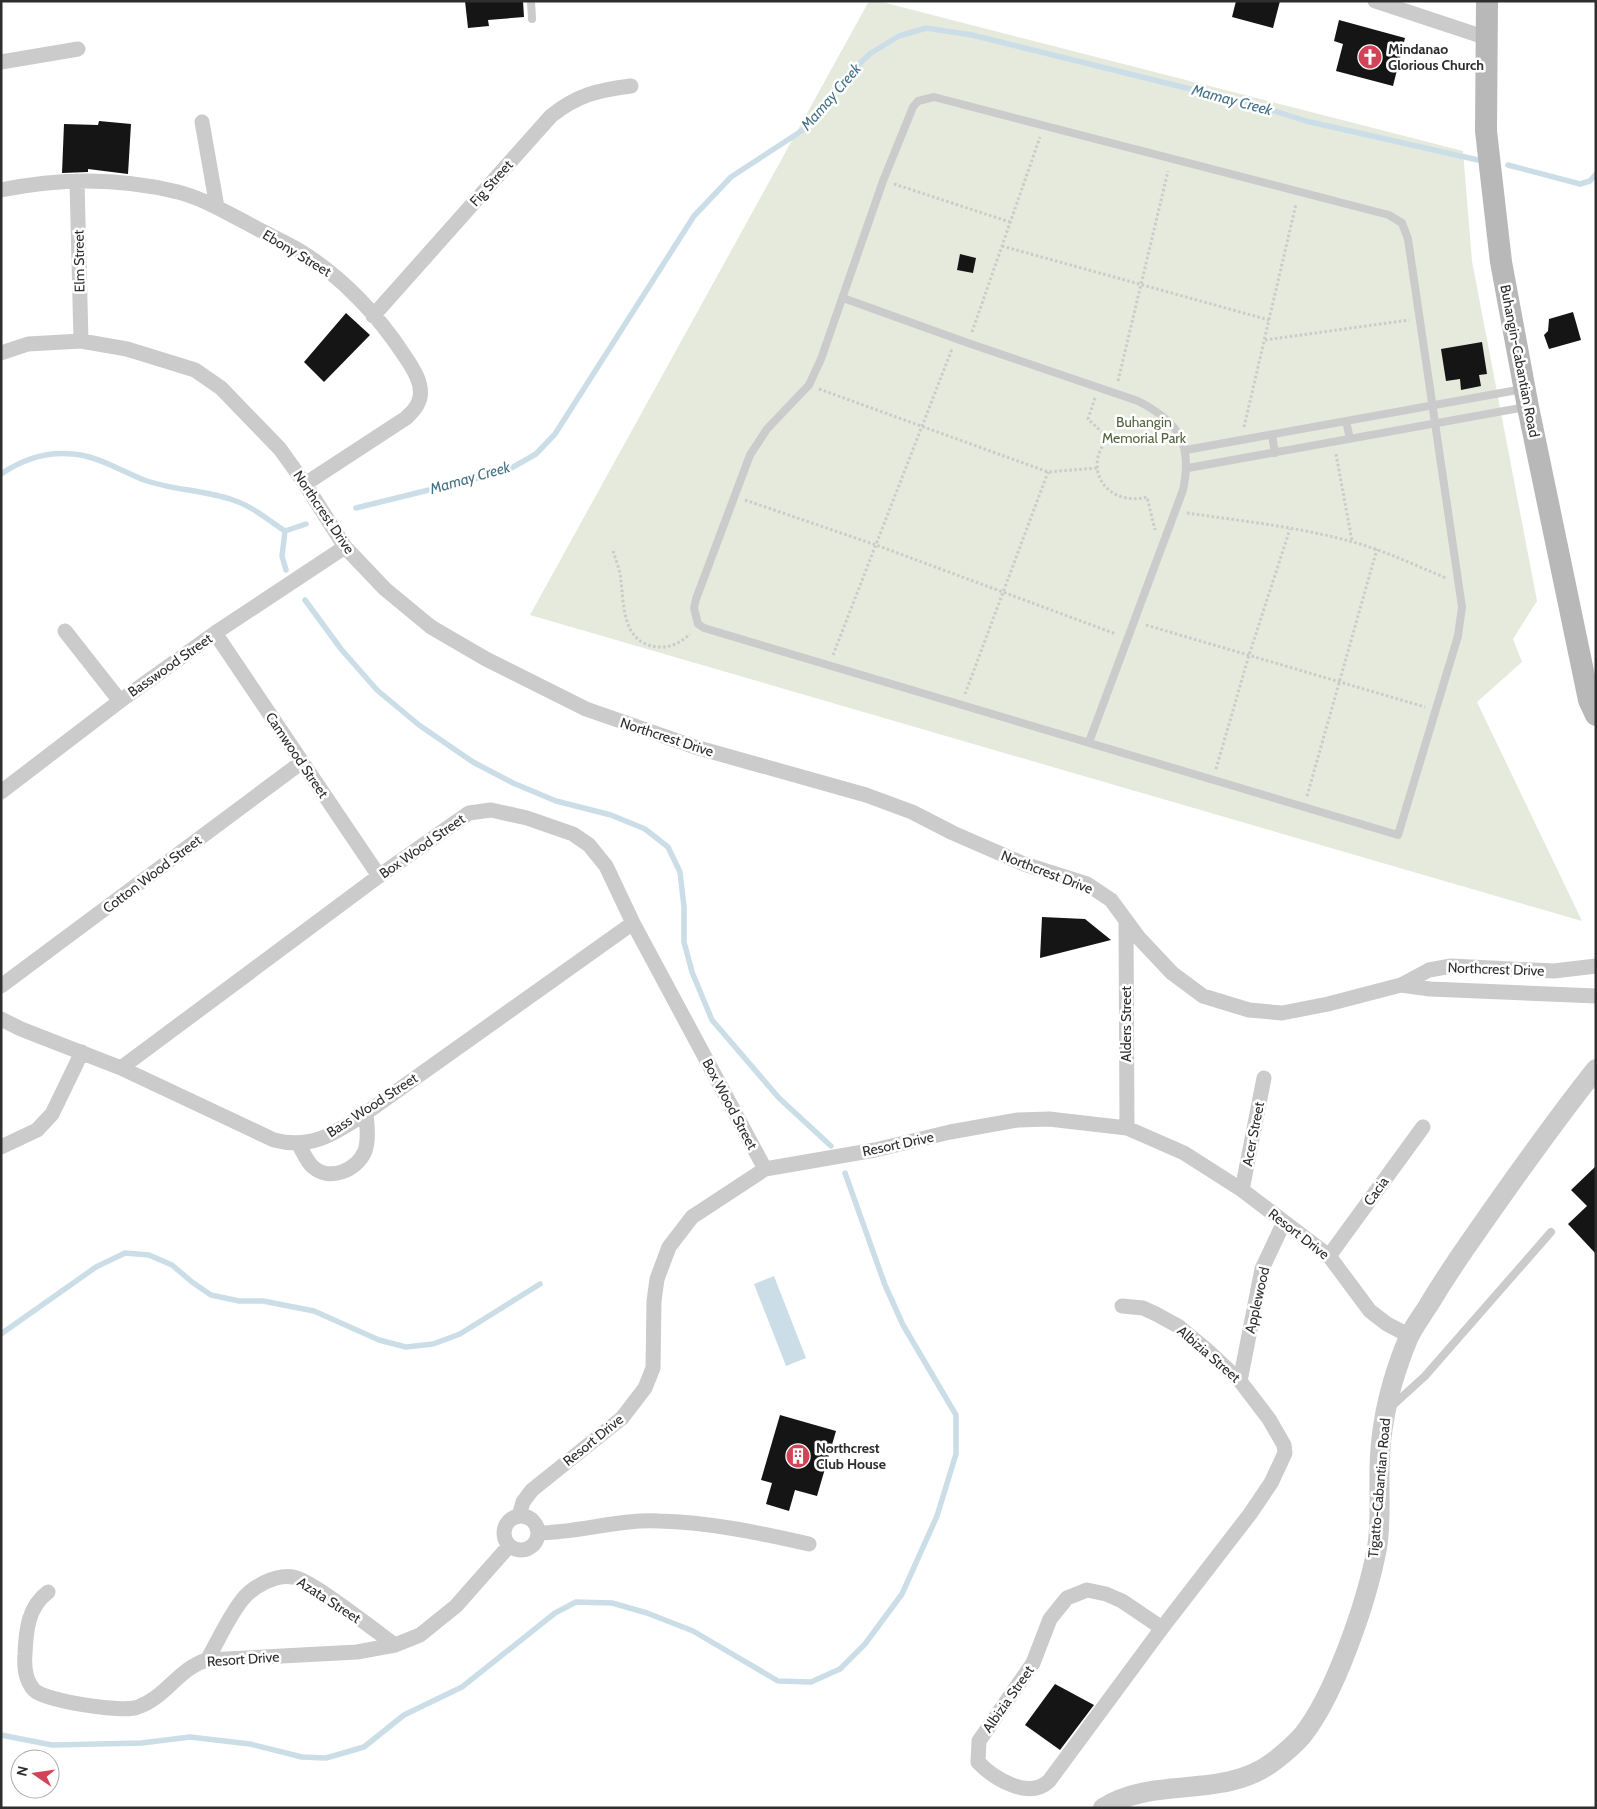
<svg xmlns="http://www.w3.org/2000/svg" width="1597" height="1809" font-family="Cabin,sans-serif">
<rect width="100%" height="100%" fill="#fff"/>
<path fill="#e5eadd" d="M869,1h9l585,150 9,110 65,340 -24,38 9,23 -45,40 105,219 -1052,-306z"/>
<path fill="#cbdee7" d="M774,1276l32,82 -20,8 -32,-82z"/>
<g fill="none" stroke-linecap="round" stroke-linejoin="round">
<path stroke="#cbdee7" stroke-width="5.5" d="M1508,165l72,19 10,-3 6,-7
M1,474c22,-15 45,-23 72,-20 25,2 48,17 71,26 28,10 60,10 89,20 19,6 35,20 52,31
M356,508l150,-37 30,-17 19,-20 139,-218 37,-39 75,-49 36,-48 29,-27 28,-17 27,-8 46,7 283,70 51,16 172,39
M285,531l-3,25 4,14
M285,531l21,-7
M305,600l36,49 36,41 42,35 54,37 40,21 43,18 55,14 34,14 23,18 12,25 4,35v35l8,30 20,48 67,78 52,48
M1,1334l95,-67 29,-14 24,2 23,10 20,17 19,13 28,6h24l51,10 65,29 27,7 27,-3 27,-10 80,-50
M1,1735l51,10 90,-2 48,-6 60,7 52,13 24,1 38,-11 40,-32 58,-28 93,-74 21,-11 36,1 35,10 46,18 85,50 33,1 29,-13 25,-25 37,-50 35,-78 19,-62v-39l-53,-90 -18,-40 -40,-112"/>
</g>
<path fill="#151515" d="M465,1h58l1,16 -36,3 1,6 -21,2z
M1236,1h44l-7,27 -41,-11z
M1339,20l66,18 -12,48 -57,-15 7,-27 -9,-3z
M99,121l32,3 -3,50 -40,-5v3l-26,1 2,-49 34,1z
M960,254l16,4 -3,15 -16,-3z
M1573,312l8,28 -32,9 -5,-14 4,-4 1,-12z
M346,313l24,22 -46,47 -20,-20z
M1482,342l5,32 -8,1 2,11 -20,4 -1,-11 -14,2 -5,-32z
M1042,917l43,2 26,21 -71,18z
M1596,1166v88l-28,-30 19,-18 -16,-16z
M780,1415l56,16 -19,65 -22,-6 -6,21 -23,-7 6,-21 -11,-3z
M1055,1684l39,21 -34,45 -35,-25z"/>
<g fill="none" stroke-linecap="round" stroke-linejoin="round">
<path stroke="#cbcbcb" stroke-width="3" stroke-dasharray="2.5 2.5" stroke-linecap="butt" d="M894,184l116,38
M1002,246l267,74
M972,332l68,-195
M1265,340l144,-20
M1118,381l50,-210
M819,389l229,83 49,-4
M1095,398l-7,21 20,19c-27,32 0,69 39,59l8,33
M1244,427l52,-223
M1336,454l16,87
M745,500l131,45 240,89
M1187,513c55,8 112,14 166,29 32,9 62,23 93,36
M613,551c3,9 7,19 8,30 3,26 2,64 38,66 12,1 22,-5 31,-13
M1146,625l279,82
M833,655l119,-306
M965,694l83,-222
M1216,769l33,-114 41,-126
M1307,796l70,-247"/>
<path stroke="#cbcbcb" stroke-width="8" d="M531,1l1,18
M934,97l455,118 13,8 6,16 54,368 -4,29 -60,199 -694,-207 -6,-4 -4,-16 2,-9 54,-144 17,-26 42,-44 12,-26 62,-178 30,-74 5,-6z
M843,298l125,45 170,58c41,21 55,43 45,89l-94,252
M1346,421l4,18
M1272,435l3,18
M1186,450l337,-61
M1188,468l338,-61
M1391,1407l34,-31 126,-144"/>
<path stroke="#cbcbcb" stroke-width="15" d="M1375,1l112,37
M1,62l77,-13
M202,122l15,85
M77,181l4,160
M1,190c58,-12 120,-12 177,2 24,6 47,20 69,31 17,10 36,18 53,28 41,25 78,64 104,104 9,13 22,32 14,48 -2,6 -8,11 -12,15l-101,66
M373,316l178,-200c26,-21 47,-26 80,-30
M1,353l27,-9 53,-3 46,8 68,21 26,18 59,61 25,35 40,63 40,42 46,38 55,32 100,50 109,38 171,48 46,17 41,21 71,31 63,20 24,16 28,38 33,35 31,23 46,14 33,3 46,-9 73,-19 28,-15 22,-4 103,5 42,-5
M65,631l55,70
M215,633l164,243
M1,792l119,-91 95,-68 130,-86
M1126,920l1,208
M1401,985l29,4 166,7
M1,986l301,-224
M1,1019l20,10 100,39 153,72c38,10 61,-7 92,-27l267,-190
M121,1068l258,-192 90,-63 22,-3 36,8 46,16 16,11 17,21 27,57 132,246
M299,1145c4,7 8,17 14,22 17,15 44,3 52,-16 4,-12 2,-26 1,-38
M1,1147l36,-17 15,-16 30,-62
M1242,1190l22,-112
M1329,1256l94,-129
M1122,1306l21,2 13,6 22,12 29,24 33,31 29,38 15,26 1,8 -14,30 -21,31 -88,114 -113,153c-20,19 -55,-2 -71,-19l1,-21 54,-78 17,-44 17,-21 20,-8 19,4 16,7 40,27
M1240,1381l22,-112 22,-47
M504 1533a17 17 0 1 1 34 0a17 17 0 1 1-34 0Z
M519,1516l4,-14 9,-12 90,-72 23,-30 8,-20 1,-67 3,-22 12,-32 23,-30 73,-48 110,-19 75,-18 68,-12 31,-1 78,9 57,25 58,37 87,66 41,55 17,13 23,12
M538,1533c40,0 80,-14 121,-12 50,1 101,12 150,23
M48,1592c-20,15 -22,38 -23,62 -1,12 0,26 9,36 11,11 89,23 104,17 27,-9 41,-39 69,-47l150,-8 38,-7 25,-10 36,-29 53,-60
M207,1660c11,-19 21,-42 35,-60 10,-13 33,-26 51,-23 17,2 84,55 102,68"/>
<path stroke="#cbcbcb" stroke-width="20" d="M1103,1808c53,-33 119,-8 170,-46 9,-7 21,-17 29,-26 33,-41 65,-135 75,-188 5,-30 1,-61 3,-92 2,-39 13,-81 28,-117 5,-12 13,-22 20,-33 15,-25 31,-49 48,-73 39,-56 78,-111 120,-164"/>
<path stroke="#b8b8b8" stroke-width="22" d="M1487,1l-1,130 15,131 27,145 61,293 7,15"/>
</g>
<defs>
<symbol id="church-disc" viewBox="-11 -11 22 22"><circle r="9.5" fill="#d14357" stroke="#fff"/><path d="M-1.2-6h2.4v3.5h3.3v2.4h-3.3V6h-2.4V-.1h-3.3v-2.4h3.3Z" fill="#fff"/></symbol>
<symbol id="building-disc" viewBox="-11 -11 22 22"><circle r="9.5" fill="#d14357" stroke="#fff"/><path d="M-4-6H4V6H1V3H-1V6H-4ZM-2.5-4.3h1.7v1.8h-1.7ZM.8-4.3h1.7v1.8H.8ZM-2.5-1h1.7V.8h-1.7ZM.8-1h1.7V.8H.8Z" fill="#fff"/></symbol>
</defs>
<g fill-rule="evenodd">
<use href="#church-disc" x="1356" y="43" width="28" height="28"/>
<use href="#building-disc" x="784" y="1442" width="28" height="28"/>
</g>
<g text-anchor="middle" dominant-baseline="central" stroke-width="5" stroke-linejoin="round" paint-order="stroke">
<g font-size="14" font-weight="bold" fill="#2e2e2e" stroke="#fff" text-anchor="start">
<text x="1388" y="49">Mindanao<tspan x="1388" dy="16">Glorious Church</tspan></text>
<text x="816" y="1448">Northcrest<tspan x="816" dy="16">Club House</tspan></text>
</g>
<g font-size="14" fill="#2e2e2e" stroke="#fff">
<text transform="translate(491 183) rotate(-48)">Fig Street</text>
<text transform="translate(297 253) rotate(31)">Ebony Street</text>
<text transform="translate(79 261) rotate(-91)">Elm Street</text>
<text transform="translate(1520 361) rotate(79)">Buhangin-Cabantian Road</text>
<text transform="translate(324 512) rotate(56)">Northcrest Drive</text>
<text transform="translate(170 665) rotate(-35)">Basswood Street</text>
<text transform="translate(667 737) rotate(18)">Northcrest Drive</text>
<text transform="translate(297 755) rotate(56)">Camwood Street</text>
<text transform="translate(422 846) rotate(-35)">Box Wood Street</text>
<text transform="translate(1047 872) rotate(21)">Northcrest Drive</text>
<text transform="translate(152 874) rotate(-37)">Cotton Wood Street</text>
<text transform="translate(1496 969) rotate(2)">Northcrest Drive</text>
<text transform="translate(1126 1024) rotate(-90)">Alders Street</text>
<text transform="translate(730 1104) rotate(62)">Box Wood Street</text>
<text transform="translate(372 1105) rotate(-33)">Bass Wood Street</text>
<text transform="translate(1253 1134) rotate(-79)">Acer Street</text>
<text transform="translate(898 1144) rotate(-12)">Resort Drive</text>
<text transform="translate(1376 1191) rotate(-54)">Cacia</text>
<text transform="translate(1299 1234) rotate(38)">Resort Drive</text>
<text transform="translate(1257 1300) rotate(-77)">Applewood</text>
<text transform="translate(1209 1354) rotate(41)">Albizia Street</text>
<text transform="translate(593 1440) rotate(-39)">Resort Drive</text>
<text transform="translate(1379 1488) rotate(-85)">Tigatto-Cabantian Road</text>
<text transform="translate(329 1600) rotate(33)">Azata Street</text>
<text transform="translate(243 1659) rotate(-4)">Resort Drive</text>
<text transform="translate(1008 1699) rotate(-55)">Albizia Street</text>
</g>
<g font-size="14" fill="#546440" stroke="#fff">
<text x="1144" y="422">Buhangin<tspan x="1144" dy="16">Memorial Park</tspan></text>
</g>
<g font-size="15" font-style="italic" fill="#457287" stroke="#fff">
<text transform="translate(831 97) rotate(-49)">Mamay Creek</text>
<text transform="translate(1232 100) rotate(15)">Mamay Creek</text>
<text transform="translate(470 478) rotate(-16)">Mamay Creek</text>
</g>
</g>
<rect width="1597" height="1809" fill="none" stroke="#2e2e2e" stroke-width="5"/>
<g transform="translate(35 1774) rotate(283)"><circle r="24" fill="#ffffff" stroke="#ababab"/>
<path d="M0-4L9 19L0 12L-9 19Z" fill="#d14357"/>
<text y="-8" font-size="14" font-weight="bold" text-anchor="middle" fill="#2e2e2e">N</text>
</g>
</svg>
